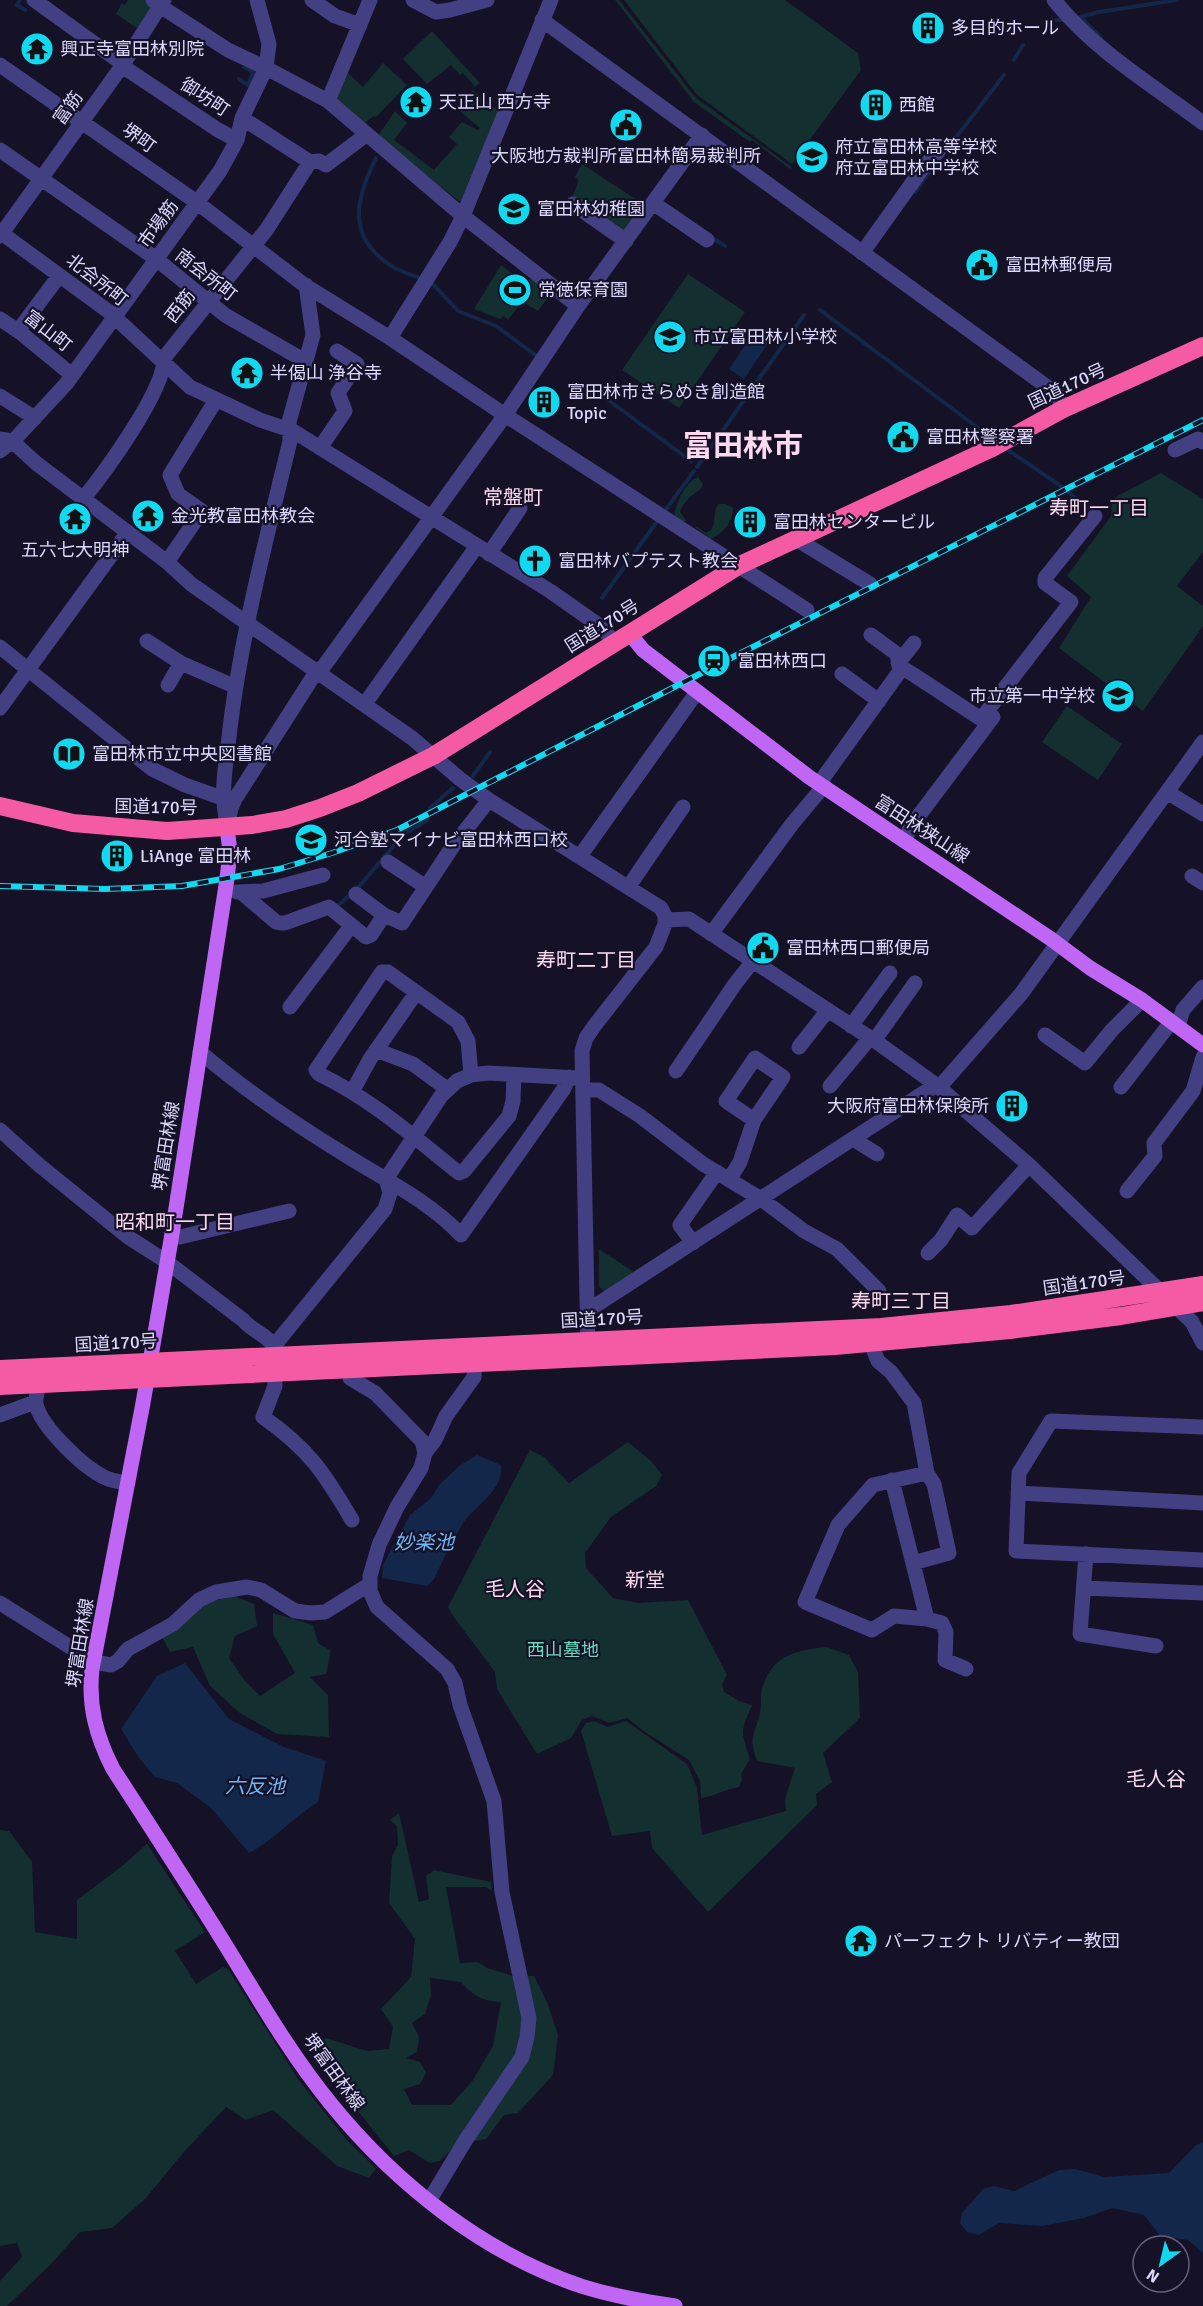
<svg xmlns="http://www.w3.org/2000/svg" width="1203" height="2306" font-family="Signika,'Noto Sans JP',sans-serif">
<rect width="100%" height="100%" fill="#151126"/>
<path fill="#142f2f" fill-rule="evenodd" d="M128,0h17l7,5v4l-15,19 -21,-14 6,-11 3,2z
M615,0h4l77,98 96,69 -2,2 -38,-29 -2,2 -56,-40z
M624,0h161l73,53 3,17 -69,94 -95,-69z
M432,31l48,52 -5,4 -12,-14 -3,2 -9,-10 -24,19 -24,-25z
M383,63l24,22 -31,32 -2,-1 -11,8 -27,-23 11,-29 16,15z
M473,90l20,17 7,3 -36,89 -4,3 -82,-66 17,-25 12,12 -13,17 40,30 23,-26 -8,-7 13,-15 16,8 2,-2 -24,-20z
M582,164l58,38 -4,5 4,3 -16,24 -47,-32 -4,-7 6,-15 -4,-3z
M501,265l25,19 7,-8 17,19 -12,16 -16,-9 -14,18 -4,-4 -4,3 -26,-10z
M688,274l57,38 -66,96 -57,-38z
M1161,473l42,26v53l-26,34 26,20v20l-60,85 -84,-63 32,-51 -24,-21 44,-60 1,-17z
M698,477l5,7 -2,5c-11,7 -15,11 -21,22l6,10h-7l-5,-6c3,-13 11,-33 24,-38z
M718,504h8l7,4c0,14 -9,24 -22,31l-16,-12h2l9,6c13,-5 5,-19 12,-29z
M1067,706l55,38 -24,36 -56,-38z
M599,1249l38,25 -33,17 -5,-4z
M628,1442l23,19 11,14 -6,11 -45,31 -26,36 1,15 27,30 25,5 50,-3 39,75 -5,9 2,8 15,9 13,4c-12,28 -11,26 -2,54l-9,15 1,6 -3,7c-13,2 -24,9 -38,11l-1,-17 -11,-21 -47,-30 -15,-12 -18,5 -17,-7 -10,4 -11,18 -34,16 -40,-65 -2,-17 -42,-56 -5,-9 82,-157 14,7 25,26z
M234,1596l20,8 3,22 -22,10 -6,22 16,23 15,15 35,-23 -22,-39v-21l40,12 5,18 13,8 -5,23 -16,3 18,18 1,42 -52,-3 -37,-21 -30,-27 -17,-39 -23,5 -8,-15 43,-34z
M826,1647l23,8 9,17 2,46 -37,35 9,29 -16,12 1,11 -109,107 -56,-64 -2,-17 -38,5 -31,-105 5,-8 8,-2 14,6 18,-6 61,43 10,24 5,47 84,-24 -1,-12 10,-31 -38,-7c-8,-24 -4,-23 2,-44 3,-9 1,-19 3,-28 10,-34 32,-38 64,-42z
M399,1813l20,89 10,-3 -3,-23 8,-6 57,12 1,9 -7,-4h-39l14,76 18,-1 9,6 26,8h21l13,26 11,33 -5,40 -35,38 -14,2 -18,24 -29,5 -17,17 -10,2 -21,-13 -15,6 -78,-97 -5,-13 15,-8 41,13 22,-2 4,-22 -12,-18 30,-32 4,-38 -26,-36 3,-47 6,-11 -1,-19 -7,-6zM430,1978l31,4c12,14 22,19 40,20l-8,44 -20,34 -22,25h-39l-8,-16 16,-5 6,-11 -6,-11 -14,-4 11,-6 2,-15 -7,-14 13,-9 6,-19z
M0,1830l9,1 23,31 3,70 42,7v-39l45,-34 25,-22 58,88 -30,19 21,33 27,-17 5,2 70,110 48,60 30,30 -7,9 -32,-12 -64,-56 -27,10 -20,-13 -43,46 -37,45 -34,30 -32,4 -32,35 -41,39h-7v-25l22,-24 -5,-14 -17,3z"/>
<path fill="#122749" d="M754,332l15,10 -25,37 -15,-10z
M477,1455l24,10c3,27 -27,40 -39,60 -11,17 -19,36 -28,54l-7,7 -45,-8 1,-13 27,-50 21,-17 8,-13 20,-19z
M185,1663l44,56 55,28 42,14 -8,41c-24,15 -43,37 -69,51l-38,-45 -34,-25 -22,-6 -16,-19 -18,-29 36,-53z
M1203,2142v111l-15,-13 -28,-4 -16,-21 -32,-7 -28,10 -42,8 -43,-3 -20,12 -12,-3 -7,-9 2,-10 21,-24 11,-3 20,5 45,-21 16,-1 29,8 65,-4 27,-28z"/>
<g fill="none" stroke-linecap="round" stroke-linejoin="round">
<path stroke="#122749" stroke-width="4" d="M20,0l-3,5 8,5
M1080,17l21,21
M1080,17l19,-5 78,-12
M1056,20h7
M1014,60l9,-15
M239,79l9,6 5,-13 -9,-5 1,-2
M944,153l60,-78
M376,158c-20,40 -30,78 14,107 8,6 20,9 30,13
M915,192l15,-21
M711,237l14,9
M432,283l26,28 38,15 42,31
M820,310l169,126
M600,394l91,67
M1008,450l50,34 30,24
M697,467l107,-152
M664,512l30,-41
M602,598l56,-78
M473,776l17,-24
M430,808l23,-20
M335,908l21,-18 48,-56 24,-14"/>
<path stroke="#423f82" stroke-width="15" d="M34,0l89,64
M153,0l7,6 68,44 38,18 62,33 135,115 115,90
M312,0l23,16 25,9
M413,0l23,12 14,-2 37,-10
M1054,0c41,51 97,84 149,123
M542,20l515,374 6,15
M0,65l195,136 108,83 87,54 115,77 302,195
M122,66l96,64 19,10
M328,101l42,-101
M242,118l68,44 9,-1 7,4 41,-31
M0,150l155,108 70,57 80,46
M653,203l54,37
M573,204l53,37
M0,232l108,79 82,76 70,33 33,11 257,160 47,33 19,19
M0,236l122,-170 42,-66
M862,253l63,-88 13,-13
M0,319l21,14 51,42
M18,331l41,-55
M390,338l60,-96 13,-26 88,-216
M0,396l35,22
M0,439l12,2 24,22 131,99 24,22 221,154 48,41 29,21 172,108 4,8v8l-9,23 -61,78 -9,13 -4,13 6,301
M320,448l25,-37 -7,-18 19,-29 -20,-13
M1175,450l23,-11 5,3
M0,451l15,-12 51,-55 154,-213 17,-31 5,-22 24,-50 3,-24 -12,-44
M83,499c22,-27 82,-109 81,-141l103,-129 43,-67
M796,539l74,45
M489,554l31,-46
M167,562l35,-51 -24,-17 -8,-19 46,-75
M147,641l34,22 55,24
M0,647l152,122 33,16 37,13
M898,663l16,-20
M900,671l6,-1 8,5 67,44 90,-117 -26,-19v-5l50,-62
M842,674l37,27
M168,685l13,-22
M364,705l113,-159
M0,708l128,-176
M1167,792l36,22
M226,819c-6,-31 1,-60 4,-91 12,-97 37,-192 60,-287l-1,-19 24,-87 -7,-50
M227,828l4,-20 4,-9 81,-127 8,-6 181,-251 73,-109 124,-171
M904,841l7,-15 82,-109
M580,856l117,-164
M388,862l38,25
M1192,876l11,7
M629,886l54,-79
M237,892l26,-1 60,-16
M242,893l34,29 5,1h4l44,-16 37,30 5,-2 13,-20
M356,894l28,21 18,8 51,-77 36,-46
M665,920l24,-1 189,124 57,41 94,81 163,157 11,21
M711,934l81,-110 31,-37v-9l77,-107 -3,-17 -26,-19
M290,1007l61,-81
M851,1026l39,-53
M1178,1026l5,-16 20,-23
M1045,1035l40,28 27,-33 30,-30
M874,1041l41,-58
M799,1047l29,-37
M376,1050l37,14 34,25
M200,1052c46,39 96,73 147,104 39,24 83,46 114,79l102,-145 6,-13
M676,1071l59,-87 18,-23
M471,1075l-3,-34 -10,-19 -70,-50h-6l-66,98 3,4c52,25 95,63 140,99l5,-2 45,-55 4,-15 1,-26
M830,1086l40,-48
M1121,1087l51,-66
M583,1090h16l41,26 63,48 58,35 43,32 33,18 42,42
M352,1092l18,-33 46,-66
M0,1130l39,35 89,72 39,25 76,58c9,11 23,14 31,26
M853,1139l24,15
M729,1180l11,-18 14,-42 29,-43 -28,-19 -29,43 28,19
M1127,1191l28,-35 -1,-13 39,-52 10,-34
M172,1234l8,3 109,-26
M693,1243l-13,-18 37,-53
M928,1253l13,-13 16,-25 15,13 57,-63
M587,1311l341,-221 15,-7 78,-89 182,-252
M873,1333l1,18 4,10 13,11 23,31 13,70 7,11 15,69 -36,10
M272,1357l2,-11 111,-137 5,-16 -4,-14 55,-83 16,-15 14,-6 17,-2 89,5
M349,1360l1,18 25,15 47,48 3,12
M274,1373l1,13 -12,31c46,32 62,57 89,103
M39,1385c-1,6 -4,13 -3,19 5,23 48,64 70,74 6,3 15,4 22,5
M0,1415l35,-13
M1203,1427l-152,-6 -32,52 -3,78 187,9
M927,1473l-54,12 -35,40 -33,77 67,28 22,-14 33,3 15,4 4,9 -1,28 21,9
M892,1480l35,139
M1018,1493l185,10
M1086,1554l-6,80 76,12
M1084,1588l119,5
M0,1603l94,59 17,3 7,-4 10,-12 45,-25 26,-24 17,-8 31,-5 14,3 34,21 16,2 14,-1 45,-28
M429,2201l36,-60 57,-84 5,-20 2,-19 -27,-126 -8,-91 -34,-96 -5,-22 -8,-14 -70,-62 -7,-16v-15l9,-31 18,-38 24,-39 4,-15 10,-13 11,-24 28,-39 1,-15"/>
<path stroke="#c066f5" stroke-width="15" d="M630,634l13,16 166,127 242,162 39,29 52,32 61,45
M227,828l3,23 -3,28 -55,355 -29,169 -51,266c-4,36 4,67 21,100 37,57 74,114 110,172 34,55 67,113 108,163 65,80 152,149 250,182 31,10 62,15 94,20"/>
<path stroke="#f55ba4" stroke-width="18" d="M0,806l73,17 94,8 85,-6 34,-6 34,-11 38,-15 75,-37 305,-190 254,-118 71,-39 140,-63
M0,1369l881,-42 130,-13 192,-29
M0,1386l835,-40 175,-16 111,-14 82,-14"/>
<defs>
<path id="rail" d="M0,886l105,3 77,-3 97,-17 53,-16 65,-23 320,-165 486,-245"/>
</defs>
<use href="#rail" stroke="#11d9f0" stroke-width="6"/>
<use href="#rail" stroke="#151126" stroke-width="4" stroke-dasharray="11" stroke-linecap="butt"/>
</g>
<defs>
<symbol id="building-disc" viewBox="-11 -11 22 22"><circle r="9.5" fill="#11d9f0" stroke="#151126"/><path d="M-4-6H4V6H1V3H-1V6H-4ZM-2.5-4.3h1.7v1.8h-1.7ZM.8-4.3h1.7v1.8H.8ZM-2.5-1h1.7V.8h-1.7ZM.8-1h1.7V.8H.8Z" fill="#111"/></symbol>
<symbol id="temple-disc" viewBox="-11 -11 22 22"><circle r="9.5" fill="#11d9f0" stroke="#151126"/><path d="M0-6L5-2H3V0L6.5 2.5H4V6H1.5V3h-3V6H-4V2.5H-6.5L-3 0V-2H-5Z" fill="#111"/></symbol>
<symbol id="civic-disc" viewBox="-11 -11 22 22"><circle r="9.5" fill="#11d9f0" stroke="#151126"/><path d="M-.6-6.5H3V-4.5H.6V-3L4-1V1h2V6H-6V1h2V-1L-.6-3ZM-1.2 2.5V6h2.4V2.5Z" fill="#111"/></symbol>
<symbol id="school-disc" viewBox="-11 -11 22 22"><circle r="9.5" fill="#11d9f0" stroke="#151126"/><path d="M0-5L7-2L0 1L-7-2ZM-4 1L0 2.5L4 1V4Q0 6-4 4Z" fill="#111"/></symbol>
<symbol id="stadium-disc" viewBox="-11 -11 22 22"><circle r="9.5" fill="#11d9f0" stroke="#151126"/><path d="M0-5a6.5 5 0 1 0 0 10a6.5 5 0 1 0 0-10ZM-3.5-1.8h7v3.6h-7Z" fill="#111"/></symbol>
<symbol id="church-disc" viewBox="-11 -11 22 22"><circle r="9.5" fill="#11d9f0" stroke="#151126"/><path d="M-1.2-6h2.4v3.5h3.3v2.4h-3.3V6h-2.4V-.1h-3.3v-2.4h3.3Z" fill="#111"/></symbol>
<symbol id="station-disc" viewBox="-11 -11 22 22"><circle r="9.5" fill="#11d9f0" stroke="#151126"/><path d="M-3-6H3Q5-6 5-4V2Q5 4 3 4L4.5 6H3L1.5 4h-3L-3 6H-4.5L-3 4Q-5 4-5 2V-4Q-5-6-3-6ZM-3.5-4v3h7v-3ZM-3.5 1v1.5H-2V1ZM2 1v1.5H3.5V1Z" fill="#111"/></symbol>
<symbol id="library-disc" viewBox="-11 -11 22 22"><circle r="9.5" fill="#11d9f0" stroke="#151126"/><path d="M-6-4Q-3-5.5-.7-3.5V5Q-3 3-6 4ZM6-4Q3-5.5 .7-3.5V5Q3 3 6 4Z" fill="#111"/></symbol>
</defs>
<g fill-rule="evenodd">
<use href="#building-disc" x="909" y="9" width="38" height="38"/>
<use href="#temple-disc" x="18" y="30" width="38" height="38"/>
<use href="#temple-disc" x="397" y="83" width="38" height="38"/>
<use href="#building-disc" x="857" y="86" width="38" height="38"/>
<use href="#civic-disc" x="607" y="106" width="38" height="38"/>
<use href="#school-disc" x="793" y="138" width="38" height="38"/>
<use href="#school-disc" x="495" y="190" width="38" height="38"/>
<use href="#civic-disc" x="963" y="246" width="38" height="38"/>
<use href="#stadium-disc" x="496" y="271" width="38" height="38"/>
<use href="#school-disc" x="651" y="318" width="38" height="38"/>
<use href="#temple-disc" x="228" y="354" width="38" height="38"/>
<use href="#building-disc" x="525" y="383" width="38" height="38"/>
<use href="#civic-disc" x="884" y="418" width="38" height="38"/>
<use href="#temple-disc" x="129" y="497" width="38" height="38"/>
<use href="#temple-disc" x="56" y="500" width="38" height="38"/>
<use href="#building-disc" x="731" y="503" width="38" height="38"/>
<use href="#church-disc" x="516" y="542" width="38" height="38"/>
<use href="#station-disc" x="695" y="642" width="38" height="38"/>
<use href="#school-disc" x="1099" y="677" width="38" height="38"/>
<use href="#library-disc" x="50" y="735" width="38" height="38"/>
<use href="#school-disc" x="292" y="821" width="38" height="38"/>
<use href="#building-disc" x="98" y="837" width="38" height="38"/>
<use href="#civic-disc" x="744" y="929" width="38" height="38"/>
<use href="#building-disc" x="993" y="1087" width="38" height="38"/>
<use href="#temple-disc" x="842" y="1922" width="38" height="38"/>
</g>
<g text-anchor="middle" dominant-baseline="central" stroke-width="4.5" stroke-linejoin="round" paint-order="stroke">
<g font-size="18" fill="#dcd8fd" stroke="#151126" text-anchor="start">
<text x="951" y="28">多目的ホール</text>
<text x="60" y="49">興正寺富田林別院</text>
<text x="439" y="102">天正山 西方寺</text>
<text x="899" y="105">西館</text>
<text x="835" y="147">府立富田林高等学校<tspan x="835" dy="21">府立富田林中学校</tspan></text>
<text x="626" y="156" text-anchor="middle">大阪地方裁判所富田林簡易裁判所</text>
<text x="537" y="209">富田林幼稚園</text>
<text x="1005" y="265">富田林郵便局</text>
<text x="538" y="290">常徳保育園</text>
<text x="693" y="337">市立富田林小学校</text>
<text x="270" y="373">半偈山 浄谷寺</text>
<text x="567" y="392">富田林市きらめき創造館<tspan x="567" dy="21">Topic</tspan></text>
<text x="926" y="437">富田林警察署</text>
<text x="171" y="516">金光教富田林教会</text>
<text x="773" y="522">富田林センタービル</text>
<text x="75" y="550" text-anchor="middle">五六七大明神</text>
<text x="558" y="561">富田林バプテスト教会</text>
<text x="737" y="661">富田林西口</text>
<text x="1095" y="696" text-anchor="end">市立第一中学校</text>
<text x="92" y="754">富田林市立中央図書館</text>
<text x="334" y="840">河合塾マイナビ富田林西口校</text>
<text x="140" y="856">LiAnge 富田林</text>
<text x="786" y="948">富田林西口郵便局</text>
<text x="989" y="1106" text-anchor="end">大阪府富田林保険所</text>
<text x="884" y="1941">パーフェクト リバティー教団</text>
</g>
<g font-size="18" fill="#dcd8fd" stroke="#151126">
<text transform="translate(205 97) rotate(33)">御坊町</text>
<text transform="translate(68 108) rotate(-55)">富筋</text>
<text transform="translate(139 138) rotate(35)">堺町</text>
<text transform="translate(158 224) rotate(-54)">市場筋</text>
<text transform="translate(206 275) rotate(38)">南会所町</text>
<text transform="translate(97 280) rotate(38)">北会所町</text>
<text transform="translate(180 306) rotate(-52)">西筋</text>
<text transform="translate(48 331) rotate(38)">富山町</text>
<text transform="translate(1067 386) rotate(-25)">国道170号</text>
<text transform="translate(602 626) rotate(-32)">国道170号</text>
<text transform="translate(156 807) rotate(1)">国道170号</text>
<text transform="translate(922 829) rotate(33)">富田林狭山線</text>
<text transform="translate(166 1146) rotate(-81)">堺富田林線</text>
<text transform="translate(1084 1283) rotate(-8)">国道170号</text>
<text transform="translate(602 1319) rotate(-3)">国道170号</text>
<text transform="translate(116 1343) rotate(-3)">国道170号</text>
<text transform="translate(80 1643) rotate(-81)">堺富田林線</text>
<text transform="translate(334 2072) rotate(54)">堺富田林線</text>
</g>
<g font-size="18" fill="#68d9bd" stroke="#151126">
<text x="563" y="1650">西山墓地</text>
</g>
<g font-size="20" fill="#fddaf0" stroke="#151126">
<text x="513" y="497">常盤町</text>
<text x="1099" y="508">寿町一丁目</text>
<text x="586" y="960">寿町二丁目</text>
<text x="175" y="1222">昭和町一丁目</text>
<text x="901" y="1301">寿町三丁目</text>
<text x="645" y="1580">新堂</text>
<text x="515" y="1589">毛人谷</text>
<text x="1156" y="1779">毛人谷</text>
</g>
<g font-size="20" font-style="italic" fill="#6db6f6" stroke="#151126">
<text x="424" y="1542">妙楽池</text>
<text x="255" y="1786">六反池</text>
</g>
<g font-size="30" font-weight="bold" fill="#fddaf0" stroke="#151126">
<text x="743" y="446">富田林市</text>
</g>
</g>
<g transform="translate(1161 2264) rotate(214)"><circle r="28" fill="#151126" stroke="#65617c" stroke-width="1.5"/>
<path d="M0-4.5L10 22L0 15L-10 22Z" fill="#11d9f0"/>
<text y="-9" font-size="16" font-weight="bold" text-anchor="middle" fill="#dcd8fd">N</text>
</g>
</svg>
